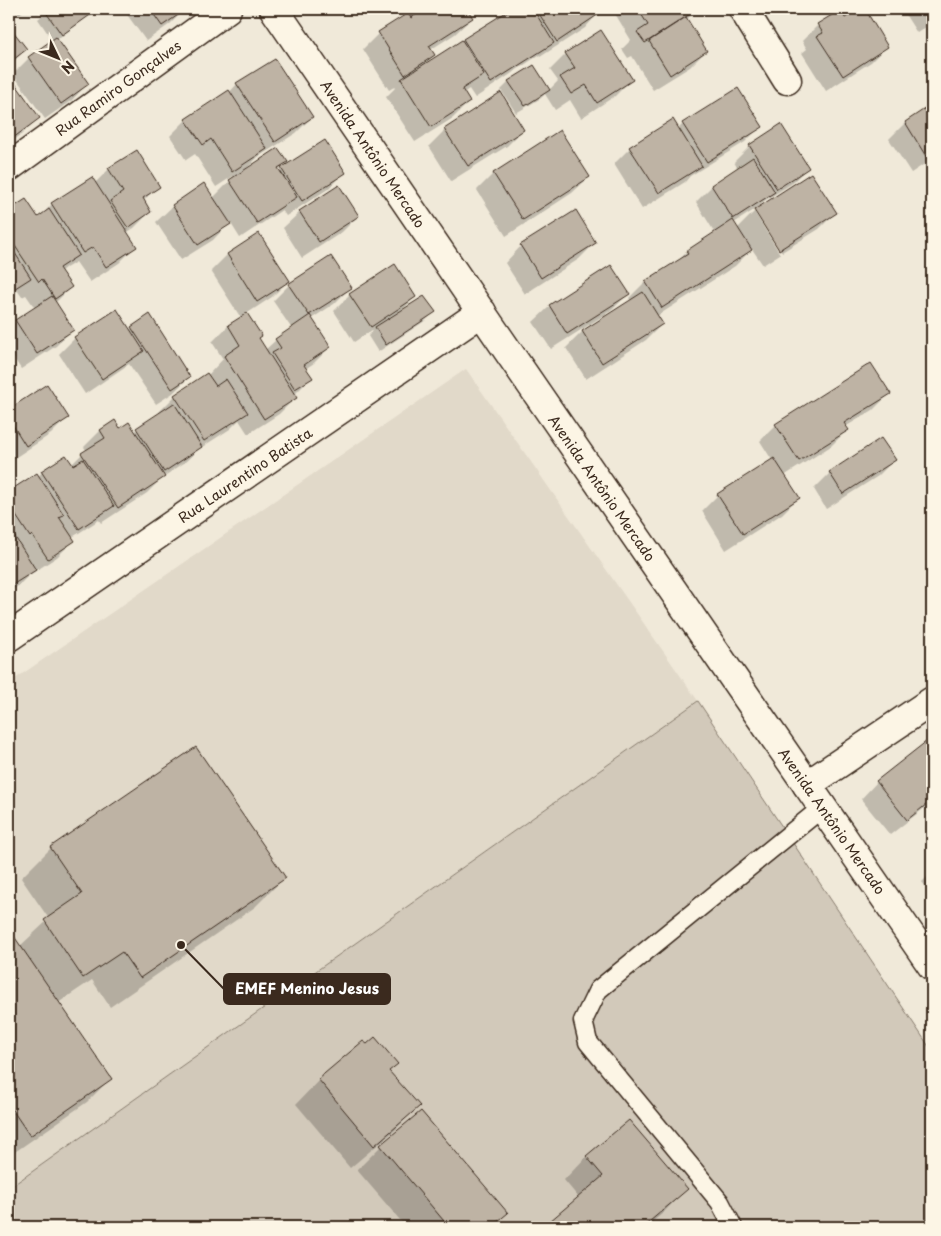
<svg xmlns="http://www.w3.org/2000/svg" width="941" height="1236" font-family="'Playpen Sans',sans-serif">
<rect width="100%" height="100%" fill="#f0e9d9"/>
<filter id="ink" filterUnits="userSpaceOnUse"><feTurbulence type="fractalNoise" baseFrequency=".02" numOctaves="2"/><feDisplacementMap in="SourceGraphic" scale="10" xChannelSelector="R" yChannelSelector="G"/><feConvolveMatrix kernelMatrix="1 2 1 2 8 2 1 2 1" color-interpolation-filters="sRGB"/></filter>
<g filter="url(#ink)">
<path fill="#e1d9c9" d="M466,369l232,332 -689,487v-505z"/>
<path fill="#d2c9ba" stroke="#867a6c" d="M698,701l234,350v176h-923v-39z"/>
<path fill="#0003" fill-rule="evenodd" d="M16,9h10l-7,5z
M34,9h9l-6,4z
M50,9h38l3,3 -8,8 -27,20 32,43 -16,17 -27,19 -32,-45 16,-16 24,-17 -15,-22z
M123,9h62l-15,15 -24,17z
M415,9h51l6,9 -17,16 -25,16 4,5 -10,10 87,-55 -1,-1h94l-4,2 -15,17 -45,29 -1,-2 -64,43 -6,-9 -6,4 6,9 -16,16 -38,24 -29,-45 9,-9 -1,-1 -5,3 -26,-41 16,-16 29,-17z
M617,9h81l-12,11 20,31 -16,16 -37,23 -21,-34 -4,2 -6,-9 9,-9 -17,-28z
M775,9h14l-10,6z
M863,9l24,37 -16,16 -45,29 -24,-38 5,-4 -5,-8 16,-16 27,-5z
M879,9h16l-11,7z
M905,9h27v14l-15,10 -14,-22z
M9,27l17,22 -17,17z
M566,54l65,26 -16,16 -34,22 -11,-18 -15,10 -10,-16 -4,4 -25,15 -15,-23 8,-8 40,8 9,-9 -8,-11z
M9,78l29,40 -16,16 -13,10z
M237,84l75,33 -16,16 -38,24 -12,12v1l40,-8 -9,9 1,1 46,-30 20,30 -16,17 -42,27 -4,-6 -42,28 -10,-16 -17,18 -32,20 -25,-38 17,-16 40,-8 21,-21 -1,-1 -17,11 -21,-33 -9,6 -16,-24 16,-16 43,-27z
M932,106v53l-21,14 -22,-34 16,-16z
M683,124l78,2 -16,16 -55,34 -5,6 -43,27 -28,-45 16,-16 48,-19z
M445,130h78l-16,16 -56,35 -22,-35z
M560,132l29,45 -17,16 -66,43 -29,-46 16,-16z
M750,146l57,22 -16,16 -27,17 -7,7 78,5 -16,16 -37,23 -24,-39h-3l25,41 -17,11 -11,-16 -17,17 -78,50 5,8 -16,16 -60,39 -20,-31 16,-16 49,-31 -2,-3 16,-16 30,-18 12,-12 28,-19 -19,-31 16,-16 26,-17 -4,-7zM754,210l1,1 -18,18 -3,-6z
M109,169l49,17 -15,15 7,11 -16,16 -8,5 9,14 -16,16 -29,19 -14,-20 -10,6v-1l-6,5 11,15 -16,16 17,27 -16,16 -35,23 -12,-18v-23l7,-7 19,-13 -9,-13 -4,2 -5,-7 -8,7v-85l17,-11 12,18 14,-15 40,-25 3,4z
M339,187l19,29 -16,16 -40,26 -19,-30 17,-16z
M259,235l29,46 -16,16 -26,17 15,22 -3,2 7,12 11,-10 16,-11 -19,-28 16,-16 61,3 -16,16 -23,15 19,28 -16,16 -9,6 6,9 -17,17 2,2 -17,17 -31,20 -9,-14 -9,9 -31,20 -15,14 -21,14 -16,16 -46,30 -2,-3 -28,18 2,3 -16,16 -26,17v-1l-13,13 -9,6v-100l27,-18 2,3 4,-5 29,-7 11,-11 5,-3 -3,-4 16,-16 14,-9 5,8 15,2 26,-18 -1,-2 16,-16 34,-22 14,-15 -11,-17 16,-16 13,-8 -30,-47 16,-16z
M595,243l-16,16 -54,35 -20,-31 16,-17z
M628,294l-16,16 -61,39 -18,-27 17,-16z
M350,295l65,2 -14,14 33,1 -8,8 -48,32 -10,-16 5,-5 -1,-1 -18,12 -20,-31z
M132,328l57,49 -16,16 -17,11 -27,-40 -44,30 -26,-40 16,-16 54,-8z
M47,386l20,32 -16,16 -41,27 -1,-2v-48z
M889,394l-16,16 -28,17 2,3 -16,16 -47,30 14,22 -16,16 -56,36 -24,-39 16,-16 54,-35 -12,-19 16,-16z
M894,460l-16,16 -52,33 -12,-20 16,-16z
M932,739v63l-42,33 -29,-36 16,-17z
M196,748l88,130 -29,29 -145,100 -18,-27 -34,23 52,76 -23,23 -78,54v-225l10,16 30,-28 -28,-41 30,-30z
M932,872v23l-10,-13z
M363,1043l55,63 -23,24 -45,38 -54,-64 23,-24z
M421,1112l85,101 -14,14h-86l-49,-57 24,-24z
M587,1156l99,33 -23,24 -17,14h-101l34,-29 -15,-18z"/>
<path fill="#beb3a4" stroke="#3b2a1e" d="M48,9h42l3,4 -31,22 -17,-24z
M150,9h37l-25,17z
M415,9h52l6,9 -44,28 6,9 -30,20 -27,-43 30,-19 3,5 7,-5z
M511,9h22l21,34 -63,40 -28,-44z
M536,9h64l2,3 -45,30z
M638,9h60l-53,34 -8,-11 11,-7z
M860,9h5l23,38 -45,29 -26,-40 6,-3 -6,-9 23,-14 5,8z
M686,17l21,34 -37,24 -21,-34z
M9,26l18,23 -18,14z
M601,30l32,50 -36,23 -11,-18 -15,9 -11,-17 15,-9 -10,-15z
M56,37l33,47 -28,20 -33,-47z
M462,40l22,35 -22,14 8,13 -39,25 -30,-48z
M275,59l38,58 -38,25 -39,-59z
M534,65l16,25 -25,16 -17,-25z
M9,75l31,43 -31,23z
M738,88l25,39 -56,35 -25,-39z
M229,90l38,59 -35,23 -21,-33 -8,6 -18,-26z
M501,92l23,38 -56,36 -24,-37z
M932,104v51l-5,3 -22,-36z
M673,119l29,47 -43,27 -30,-46z
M781,124l28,44 -32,21 -28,-44z
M560,130l30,47 -67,43 -30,-47z
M325,140l21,33 -44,28 -21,-33z
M278,148l10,14 -10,6 19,29 -40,26 -28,-43z
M137,150l23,37 -17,11 8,14 -23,16 -18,-27 13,-9 -15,-24z
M753,157l22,35 -42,27 -22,-34z
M811,173l26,40 -58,37 -25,-40z
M92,177l45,70 -31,20 -13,-20 -10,6 -32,-50z
M204,183l27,41 -33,21 -26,-40z
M339,185l20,31 -40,26 -20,-31z
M26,199l12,18 11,-8 30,46 -20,13 13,19 -17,12 -13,-20 -3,3 -30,-45v-27z
M576,210l20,33 -55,35 -21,-33z
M733,220l19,30 -90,58 -17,-27 43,-27 -2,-3z
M259,233l31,48 -33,21 -30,-48z
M9,244l22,34 -22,14z
M331,256l21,32 -43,27 -21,-31z
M395,264l21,33 -45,30 -22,-33z
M611,265l19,29 -63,40 -18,-29z
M643,292l20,32 -61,39 -20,-32z
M52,296l22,34 -37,24 -22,-34z
M424,296l12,16 -50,33 -11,-18z
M117,309l27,42 -42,28 -28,-42z
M247,313l15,23 -3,2 38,60 -33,21 -40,-63 16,-11 -12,-20z
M150,314l40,63 -18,12 -41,-62z
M310,315l21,32 -27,18 9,13 -18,11 -23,-36 9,-5 -6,-9z
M871,363l20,31 -47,29 5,7 -50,31 -24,-37z
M207,373l9,13 10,-7 22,34 -44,28 -30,-46z
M47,384l22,34 -43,28 -17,-27v-10z
M174,403l28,44 -38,25 -28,-44z
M115,420l5,8 9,-6 36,55 -47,31 -37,-55 24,-15 -5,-8z
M881,438l15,22 -53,34 -14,-22z
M66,455l7,10 10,-6 31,47 -35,23 -38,-58z
M774,458l26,40 -57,36 -26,-40z
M37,473l27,42 -5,2 16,24 -27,18 -16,-24 -2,2 -21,-32v-14z
M15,537l21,33 -27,17v-46z
M932,737v63l-25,20 -31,-39z
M196,747l90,131 -146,100 -18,-26 -39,26 -39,-58 38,-26 -32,-47z
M9,929l103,150 -82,57 -21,-31z
M375,1037l23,27 -9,7 31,35 -46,40 -56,-67 45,-38 4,3z
M421,1111l87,102 -17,14h-42l-69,-82z
M629,1120l59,69 -45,38h-100l60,-51 -17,-20z"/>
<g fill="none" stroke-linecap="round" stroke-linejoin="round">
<defs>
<path id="lane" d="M733,1227l-13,-25 -132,-160 -5,-21 15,-31 225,-183"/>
<path id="street" d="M743,9l44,71
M9,167l218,-158
M9,637l473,-325
M807,785l125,-84"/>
<path id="secondary" d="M274,9l238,348 420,609"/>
</defs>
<use href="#lane" stroke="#3b2a1e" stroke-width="21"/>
<use href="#street" stroke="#3b2a1e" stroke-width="31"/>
<use href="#secondary" stroke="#3b2a1e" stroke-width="31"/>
<use href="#lane" stroke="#fcf5e5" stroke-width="18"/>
<use href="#street" stroke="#fcf5e5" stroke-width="28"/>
<use href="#secondary" stroke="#fcf5e5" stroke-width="28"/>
</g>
</g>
<g text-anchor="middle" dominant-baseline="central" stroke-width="4" stroke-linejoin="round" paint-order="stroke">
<g font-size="14" fill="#3b2a1e" stroke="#fcf5e5">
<text transform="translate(118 88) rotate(-36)">Rua Ramiro Gonçalves</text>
<text transform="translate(373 154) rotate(56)">Avenida Antônio Mercado</text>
<text transform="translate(245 475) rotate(-34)">Rua Laurentino Batista</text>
<text transform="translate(602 488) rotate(55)">Avenida Antônio Mercado</text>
<text transform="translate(832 821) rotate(55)">Avenida Antônio Mercado</text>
</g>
</g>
<path fill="none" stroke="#3b2a1e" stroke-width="2" d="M181 945L224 989"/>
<circle fill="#3b2a1e" stroke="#fcf5e5" stroke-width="2" cx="181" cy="945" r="5"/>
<rect fill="#3b2a1e" stroke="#3b2a1e" stroke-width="2" x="224" y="974" width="166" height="30" rx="5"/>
<g font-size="15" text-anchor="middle" font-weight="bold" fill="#fff">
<text x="307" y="994">EMEF Menino Jesus</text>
</g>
<rect width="941" height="1236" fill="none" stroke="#fcf5e5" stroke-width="30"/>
<rect x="15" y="15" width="911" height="1206" fill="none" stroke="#3b2a1e" stroke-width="2" filter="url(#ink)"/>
<g transform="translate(58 58) rotate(133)" stroke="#fcf5e5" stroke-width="4" paint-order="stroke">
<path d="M0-4L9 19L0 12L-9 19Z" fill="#3b2a1e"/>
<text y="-8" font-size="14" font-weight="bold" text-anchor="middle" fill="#3b2a1e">N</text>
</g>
</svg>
